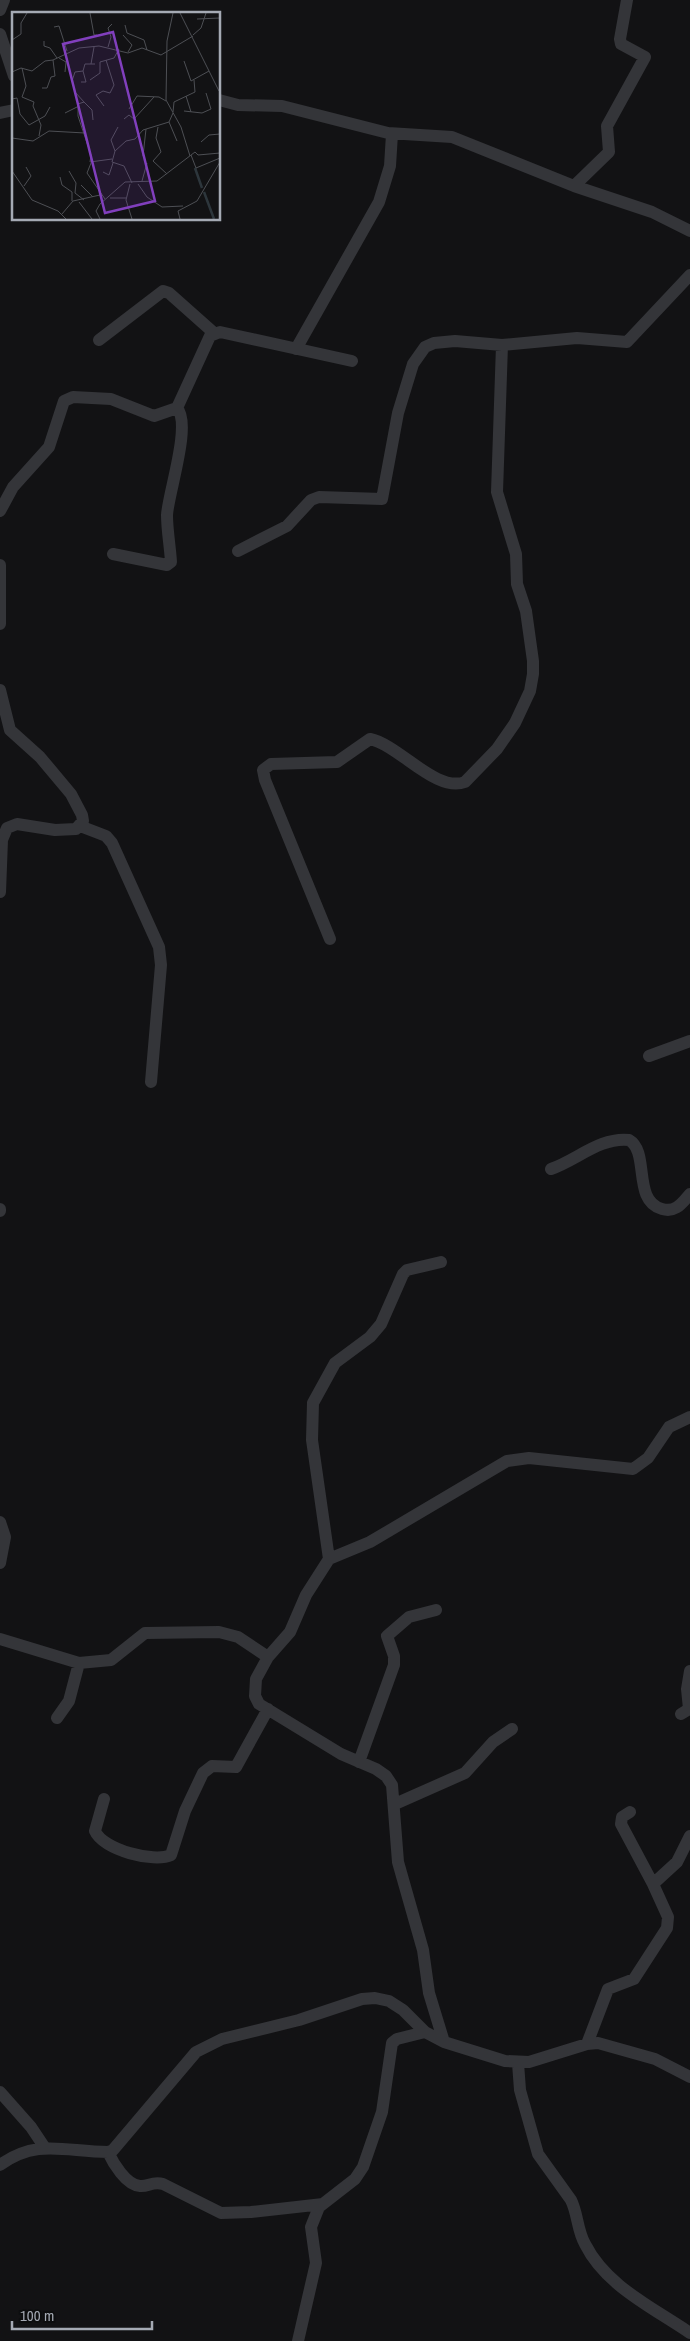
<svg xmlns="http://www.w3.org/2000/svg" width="690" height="2341" font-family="'Archivo Narrow',sans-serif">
<rect width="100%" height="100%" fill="#121214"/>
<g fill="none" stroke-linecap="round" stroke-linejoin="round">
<path stroke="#343539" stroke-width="12" d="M0,10l4,-10
M0,34l14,42
M219,100l19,5 44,1 106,27 64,4 122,49 78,26 38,19
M0,113l14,-3
M574,186l35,-34 -2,-26 38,-69 -24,-13 -1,-5 7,-39
M99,340l64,-49 6,2 45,40
M296,349l83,-147 11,-36 2,-32
M0,511l13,-24 36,-40 15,-46 9,-4 38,2 43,17 23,-8 33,-72 10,-4 132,29
M238,551l49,-25 24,-26 8,-3 63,2 16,-86 15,-49 12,-17 9,-4 21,-2 47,4 75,-7 50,4 63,-67
M113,554l54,11 4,-3c-1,-16 -4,-32 -4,-47 1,-21 25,-91 10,-107
M0,565v59
M0,690l10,40 30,27 31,37 11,21 1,6 -7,8 -21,1 -38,-6 -10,4 -5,12 -2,52
M80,826l26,10 6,7 47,104 2,18 -10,117
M330,939l-65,-159 -2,-10 8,-6 66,-2 33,-23c29,6 66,54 95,43l32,-33 18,-26 15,-32 3,-17v-13l-7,-50 -9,-27 -1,-30 -19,-62 5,-147
M649,1056l41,-15
M551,1169c26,-9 49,-32 78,-29 21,12 3,61 33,69 14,4 20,-6 28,-15
M0,1209v2
M0,1522l5,15 -5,26
M329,1559l-17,-119 1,-37 22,-40 35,-26 11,-13 22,-50 4,-4 34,-8
M0,1639l79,24 32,-3 34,-27 74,-1 19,5 30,20
M681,1714l8,-5 -2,-20 3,-18
M57,1718l12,-17 10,-38
M359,1762l35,-97v-9l-7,-20 22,-19 27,-7
M104,1799l-9,32c8,19 59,32 76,24l14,-44 18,-38 9,-7 24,1 32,-58
M395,1804l70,-31 28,-31 19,-13
M630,1812l-8,5 -1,7 32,60
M444,2042l-15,-49 -6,-43 -25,-88 -6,-77 -6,-9 -10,-7 -35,-15 -82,-50 -4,-8 1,-17 12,-22 22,-25 16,-37 23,-36 41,-17 137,-81 22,-3 104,11 15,-11 21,-31 21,-10
M587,2044l21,-55 26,-10 33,-51 1,-11 -15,-33 24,-22 13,-26
M518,2063l2,27 18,64 33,46c7,14 6,30 14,44 21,42 67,63 105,89
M0,2092l31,35 14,21
M108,2152c5,11 18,33 32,34 8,1 12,-5 23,-2l58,29 30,-1 72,-8
M0,2165c37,-27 66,-13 108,-13l5,-2 83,-98 26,-13 77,-19 63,-21 13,-1 14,3 14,9 22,22 19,10 61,19 24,1 58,-18 11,-1 57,16 35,18
M298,2341l18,-78 -5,-36 8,-20 36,-28 8,-12 19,-55 10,-69 5,-4 28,-7"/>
</g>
<g transform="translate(12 12)">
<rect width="208" height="208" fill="#121214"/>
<path fill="none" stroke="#2d363c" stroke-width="2.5" d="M183,156l7,20M192,180l10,27"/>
<path fill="none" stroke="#4d4f54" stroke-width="1" d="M78,1l4,22h3M161,1l-6,28 -1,59 15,27 9,29M168,1l39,78M185,7l23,-1M113,13l2,8 17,7 3,10M42,15l5,-1 8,25M111,23l9,10 -4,7M181,23l8,-7 5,-15M0,28l9,-6v-11l6,-10M32,29v5l6,2 7,10M96,35l3,-10 -3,-9 4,-4M47,46l7,4 -1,10M172,49l7,20 18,-10M79,52l3,-17M83,52h-10l-2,7 -8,1 -3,9 3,11 9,10 -6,2v12l13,39 -1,7 22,-3M10,56l4,18 -4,11 12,5 -1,4 8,19 -2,11M0,60l9,-4 11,3 13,-10 8,-1 26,-12 20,-2 29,7 14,-5 19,7 32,-19M78,68l10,-7v-11l14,-4 5,-9M208,68v16M69,70h5l-3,-11M30,76h5l4,-11 4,-1 -2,-16M174,84l5,16M0,87l5,-1 3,16 9,11 16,-9 5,-9M72,90l8,8 1,10M92,94l-8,-11 7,-4 7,2 4,-8 -8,-25M117,97l8,-13 22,1 7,4M172,99l18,2 9,-4 -5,-16M161,100l1,-10 21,-10 -1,-12M53,101l14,-7M112,107l5,-4 5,4 20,-22M157,110l8,19M0,126l21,3 16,-10 36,2M189,130l8,-7 11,-1M103,139l-4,-11 7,-13M179,143l5,13 24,-10M131,144l3,-27M141,149l8,-9 -5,-14 2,-11M141,149l14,13M79,151l-4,10 18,26M0,159l20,29 26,11 8,8M57,159l7,12 -1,10 9,7M91,160l6,3 4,-12M48,165l2,8 10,7v9M130,169l5,-18M120,171l-8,-17 -12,-4 3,-11 11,-10 9,-2 8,-9 26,-8 4,-9M118,172l-4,16 6,19M126,172l9,13 15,10 21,-1M69,173l12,12M12,174l7,-10 -5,-9M98,186h16M67,190l13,17M50,202l11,-13 27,-6M88,207l-4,-8 4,-7 25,-22 32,-1 38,-29 3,3 22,-2M168,207l-2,-8 19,-10 23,-39"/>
<path fill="#813fbd" fill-opacity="0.15" stroke="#813fbd" stroke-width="2.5" d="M101,20l42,169 -50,12 -42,-169z"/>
<rect width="208" height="208" fill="none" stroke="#a5aab4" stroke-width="2.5"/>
</g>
<path d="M12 2321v8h140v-8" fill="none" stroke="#a5aab4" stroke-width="2.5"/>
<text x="20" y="2321" font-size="15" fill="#a5aab4" stroke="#0d0e0f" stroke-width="4" paint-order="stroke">100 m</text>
</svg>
